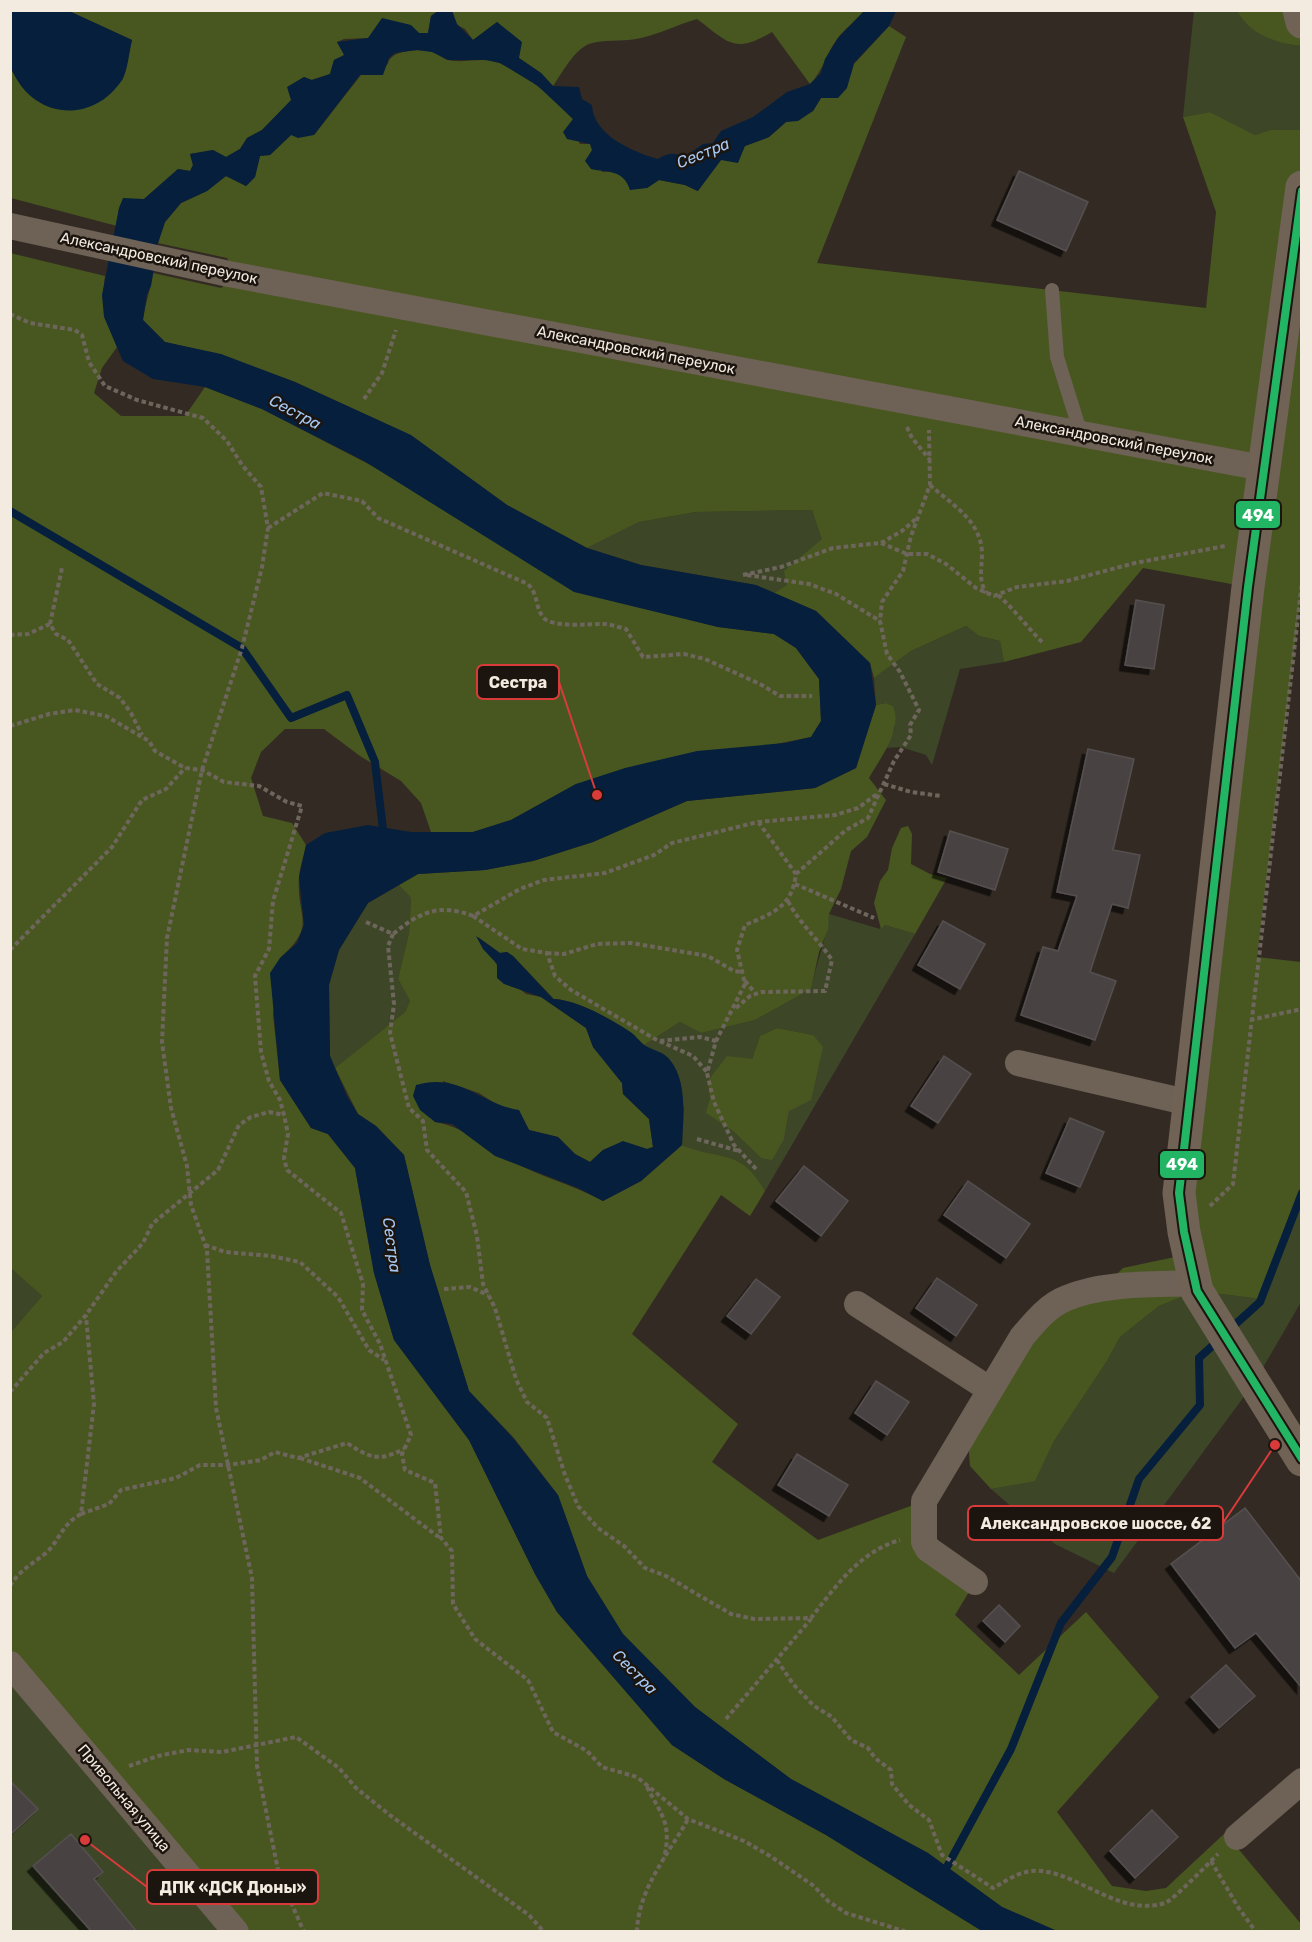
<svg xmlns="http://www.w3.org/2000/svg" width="1312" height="1942" font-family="Rubik,sans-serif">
<defs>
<filter id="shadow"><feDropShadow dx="-5.5" dy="5.5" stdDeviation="0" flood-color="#0009"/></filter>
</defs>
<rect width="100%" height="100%" fill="#332b23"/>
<path fill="#3d4727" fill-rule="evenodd" d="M1194,11h43c12,23 40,32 64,35v84h-31l-15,5 -45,-23 -27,5z
M812,510l11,29 -38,32 3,14 -14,8 -18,-8 -115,-20 -54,-17 52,-26 57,-10z
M966,626l13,10 21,5 4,21 -44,7 -28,96 -6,-10 -25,-8 -16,1 10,-20 -2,-22 -7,-3 -10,2 -2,-27 37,-27z
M399,885l12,13 -2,35 -11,46 12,22 -5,11 -70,56 -5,-12 -1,-71 10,-35 29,-47z
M829,914l51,15 5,-4 30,9 -150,257c-24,-43 -43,-30 -83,-46l2,-38 -40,-62 36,-23 21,11 54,-13 56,-31c5,-25 16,-51 18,-75zM777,1028l36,7 -24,76 -5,28 -23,19 -28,-27 -26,-18 3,-15 42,-39 8,-23z
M1301,1193v109l-47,81 -140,190 -59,-29 -64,-55 44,-9 19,-39 53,-80 13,-24 39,-31 38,-15 64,8z
M11,1267l31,29 -31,36z
M10,1663l226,268h-225z"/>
<path fill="#485720" d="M62,11h376l-7,5 -3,17h-9l-9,-8 -42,13 -24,1 -7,3 8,13 -11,5 -4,14 -19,6 -7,-3 -16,10 4,13 -30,30 -15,8 -7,11 -14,8 -13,-7 -23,4 3,11 -3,6 -12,-2 -34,30 -25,9 -2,18 -106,-28 -1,-130 13,20 80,12 20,-21 9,-39 -63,-29z
M452,11h412c-8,10 -19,17 -27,28 -11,15 -14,32 -27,45l-38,-52c-38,22 -43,11 -75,-13 -21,6 -39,16 -61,20 -15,3 -33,0 -47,5 -15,6 -27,29 -36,42l-12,-13 -22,-15 -4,-19 -18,-17 -24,18 -8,-11 -8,-4z
M1237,11h64v35c-24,-2 -52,-12 -64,-35z
M889,26l17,11 -89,226 389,45 10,-96 -33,-95 27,-5 45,23 15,-5h31l1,455 -45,372 44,5 1,231 -41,106 -64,-8 -38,15 -39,31 -13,24 -53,80 -19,40 -44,8 -21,-23 -3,-40 55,-89 79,-47 22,-22 66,-14 59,-667 -105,-19 -62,74 -77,20 -4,-21 -21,-5 -13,-10 -55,25 -37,27 -4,-15 -54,-52 -42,-18 13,-8 -3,-14 38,-32 -10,-29 -116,2 -57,10 -52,26 -80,-43 -97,-70 -115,-53 -74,-27 -56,-13 -22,-22c2,-17 8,-31 10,-47l68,15 10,-8 1019,176 -1017,-186 -6,-12 -69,-15 7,-21 16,-19 26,-12 19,-15 20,10 9,-9 5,-21 10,-1 21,-20h23l47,-60 14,-1 13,-10c2,-14 31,-16 44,-12 6,1 11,7 16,8 17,4 35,-4 51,3 30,11 52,35 74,56l-3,6 10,19h10l12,28 11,-1 34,17 12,-8 26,5 12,6 24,-31 24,-14 24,-9 17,-15 27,-11 8,-13 30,-24 3,-10z
M10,253l95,23c-4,27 1,46 12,71l-15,21 -8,25 27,23h64l20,-29 57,22 389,201 67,17 56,7 22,14 23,31 2,42 -10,16 -235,47 -65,36 -38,12h-42l-10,-29 -20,-22 -41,-25 -36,-27h-39l-24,23 -10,26 12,38 29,7 14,22c-2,10 -6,22 -7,32 -3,42 19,47 -19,81l-7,57 7,65 31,48 17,6 27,34 19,105 20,67 75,100 66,134 22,38 115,133 52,34 102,56 156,96h-746l-225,-268v-331l31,-36 -32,-29z
M886,703l7,3c10,24 -13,52 -24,72l17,22 -19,37 -16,14 -10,38 -12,25 -1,15 -9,23 -8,37 -56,31 -54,13 -21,-11 -36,23c-18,-19 -64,-45 -90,-46l-41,-43 -6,-4 -7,1 -22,-16c5,13 19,21 21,35l27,22 15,3 45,31 7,19 29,36 1,11 26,25 4,28 -6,2 -24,-7 -20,8 -13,12 -15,-8 -17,-17 -29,-7 -10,-19 -17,-3 -23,-15 -36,-12 -8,41c33,5 64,35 95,48 25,11 49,18 73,31l38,-20 41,-36c40,16 59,3 83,46l-15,25 -29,-21 -89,139 106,90 -26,38 106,78 106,-39v41l51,40 -20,33 64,60 67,-63 73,85 -102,115 55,74 34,5 20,-3 59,-55 76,91v7h-244l-55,-24 -74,-54 -137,-74 -96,-72 -72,-73 -36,-58 -29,-81 -44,-57 -45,-47 -39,-126 -26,-110 -28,-29 -18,-12 -23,-46 70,-56 5,-11 -12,-22 11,-46 2,-35 -12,-13 19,-11 67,-4 48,-9 60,-19 94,-41 128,-13 41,-20 20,-63z
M908,826l4,8 -1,30 19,10 17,4 -32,56 -30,-9 -4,4 -7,-26 6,-22 8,-11 4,-22 9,-20z
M777,1028l36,7 10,12 -12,53 -22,11 -5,28 -12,21 -11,-2 -28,-27 -27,-18 4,-15 -2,-17 19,-25 25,3 8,-23z"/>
<path fill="#061f3c" d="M11,10l58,1 63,29c-3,12 -4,30 -10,40 -30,45 -89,39 -110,-10 -6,-12 -2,-45 -1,-60z
M438,11h14l5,13 16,16 24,-18 25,20 -3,16 22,15 12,13 26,1 3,12 10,6c1,30 41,47 66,54 10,-7 17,-6 28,-3l17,-12 10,-1 8,-12 32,-14 34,-25 23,-8 11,-11 4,-14 13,-21 26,-27h32l-7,15 -35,37 -7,25 -9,10h-17l-8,13 -15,10 -12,1 -17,15 -24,9 -7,17 -17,-3 -23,31 -13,-6 -26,-5 -12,8 -17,2c-7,-21 -21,-17 -39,-21l-6,-8 7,-11 -2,-6 -23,-5 -4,-7 10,-13 -35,-33 -38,-23 -14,-3h-38l-16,-8 -15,-2 -22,3 -6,5 -6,17h-23l-46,60 -16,3 -7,-3 -21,20 -10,1 -5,21 -9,9 -20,-10 -19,15 -26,12 -16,19 -7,21 -7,43 -4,8 -4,26 22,22 56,12 74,28 116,53 96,70 80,43 54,17 115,20 60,26 54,52 6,42 -20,63 -41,20 -128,13 -94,41 -60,19 -48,9 -67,4 -50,29 -29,47 -10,35 1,71 17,40 11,18 18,12 28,29 26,110 39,126 44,47 45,57 29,81 36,58 72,73 96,72 137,74 74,54 55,24h-75l-156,-96 -102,-56 -52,-34 -115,-133 -22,-38 -66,-134 -75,-100 -20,-67 -19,-105 -27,-34 -17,-6 -31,-48 -10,-107 10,-15 17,-15 7,-18 -5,-48 7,-32 19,-12 43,-8 43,7h62l38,-12 65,-36 49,-16 72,-17 88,-8 26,-6 10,-16 -2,-42 -23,-31 -22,-14 -56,-7 -144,-35 -210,-131 -102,-52 -57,-22 -52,-8 -30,-18 -19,-44 -2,-22 17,-87 4,-10 21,1 34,-30 12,2 3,-6 -3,-11 23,-4 13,7 14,-8 7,-11 15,-8 29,-30 -4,-13 17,-10 8,3 18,-6 4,-14 10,-5 -7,-13 31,-4 14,-20 29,7 8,8h9l3,-17z
M476,936l24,17 7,-1 6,4 40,43c25,1 55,19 76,32 7,4 11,12 17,15 9,5 18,6 24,14 18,22 13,59 12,85l-41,36 -38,20 -25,-13 -83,-32 -43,-32 -17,-2 -15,-12 -7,-14 3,-11c43,-13 65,19 103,25l10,20 29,7 17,17 15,8 13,-12 20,-9 24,8 6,-2 -4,-28 -26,-25 -1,-11 -29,-36 -7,-19 -45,-31 -37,-13 -7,-6v-14l-14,-15z"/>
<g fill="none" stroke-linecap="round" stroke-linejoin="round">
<path stroke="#061f3c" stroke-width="8" d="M10,511l232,137 49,70 56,-23 28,67 9,76
M1229,1330l31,-28 42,-109
M942,1876l69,-127 50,-126 51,-66 27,-78 61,-74 -1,-47 21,-19"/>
</g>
<path fill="#494343" stroke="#555050" stroke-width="1.5" filter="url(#shadow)" d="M1019,171l69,31 -22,49 -69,-31z
M1136,600l28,5 -10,64 -29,-4z
M1088,749l46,10 -21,91 27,5 -12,53 -16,-4 -22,68 26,9 -21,59 -74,-25 22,-68 15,4 19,-55 -20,-4z
M950,831l58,18 -13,41 -57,-18z
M943,921l42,23 -25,45 -42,-24z
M944,1056l27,18 -33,49 -27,-17z
M1070,1118l34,14 -24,55 -34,-14z
M804,1166l44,35 -27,35 -45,-35z
M968,1181l62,43 -24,34 -62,-43z
M937,1278l40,27 -21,31 -40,-28z
M756,1279l24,18 -29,37 -24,-18z
M876,1381l33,21 -22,33 -32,-22z
M797,1454l51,31 -19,31 -51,-31z
M1245,1508l57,74v106l-46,-55 -21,15 -64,-84z
M999,1605l21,21 -15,16 -22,-21z
M1226,1665l29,31 -36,32 -28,-31z
M10,1781l28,28 -28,26z
M1152,1810l26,27 -43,41 -25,-27z
M71,1834l32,38 -9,7 43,53h-45l-59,-66z"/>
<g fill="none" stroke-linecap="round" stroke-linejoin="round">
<path stroke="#6e665d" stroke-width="4" stroke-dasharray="4.5 3" stroke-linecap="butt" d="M10,314l20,9 45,7 7,5 7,27 16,24 32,14 66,18 24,23 15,24 19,22 7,41 -6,39 -20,81 -40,122 -35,168 -5,104 9,66 16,58 4,39 16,45 9,158 36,170 5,188 22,109 25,57
M364,399l18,-26 14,-43
M907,427l5,11 18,22
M930,485c21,19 51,35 52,68 0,15 -4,26 4,40
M268,528l55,-35 39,8 16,17 150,66c11,12 7,23 15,33 8,11 47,7 60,7 7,0 15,3 23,5l17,28 41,-3 21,5 55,25 20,12h32
M881,543l26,11h20l19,10 30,24 18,8 23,-9 50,-6 68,-18 90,-17
M743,575l38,-8 52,-19 48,-5 21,-12 16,-14
M747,575l62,9 27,10 44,27
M998,595c16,14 29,32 44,47
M50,624l12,-56
M10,635l18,-1 22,-10 6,10 12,6 29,44 23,14 11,15 11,22
M10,726l39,-12 26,-4 31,6 43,25 6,10 30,17 17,2 22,12 35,4 28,16 15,4 -29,95 -4,48 -14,27 6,76 8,29 11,19 4,15 4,19 -4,24 3,12 54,43 22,71 -1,26 18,34 31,91 -9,19 3,16 30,13 6,55 11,13 1,53 22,35 53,41 25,52 34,19 15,16 35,10 51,42 56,22 26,15 44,30 14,15 18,12 61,19
M884,784l27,8 30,4
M796,874l50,-44 22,-12 26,-57 17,-26 -1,-10 9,-15 -19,-38 -13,-18 -7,-33 2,-19 21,-31 8,-35 19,-51 -1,-55
M795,884l79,34
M473,916l49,33 25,4 8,23 16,14 84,49 38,17 14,16
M366,922l27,12c27,-22 46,-31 80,-18l47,-27 24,-9 61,-7 49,-18 18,-12 86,-21 77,-7 23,-7 19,-14
M393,934l-5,12 6,58 -4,29 19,75 14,13 4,29 39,42 11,44 6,48 12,24 21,71 11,23 20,16 18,57 13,31 20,22 26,18 21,22 21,8 65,38 23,5 57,-1c25,-32 48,-66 89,-78
M10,950l102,-103 30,-47 24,-11 19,-21
M547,953l17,1 33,-10 34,-1 77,13 26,15 8,1
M745,981l11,13
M736,1008l14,-12 11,-4 64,-1 7,-31c-14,-21 -33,-37 -44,-59
M1250,1020l52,-11
M660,1041l40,-4 16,4
M697,1139l42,12
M756,1169l-22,-24 -20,-43 -7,-29 9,-32 29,-57 -8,-34 8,-25c28,-12 47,-18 51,-51l-37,-51
M1210,1206l23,-22 69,-602
M205,1245l20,7 46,4 29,6 38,35 31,53 15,10
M444,1289l26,-2 18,8
M10,1392l34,-39 19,-11 23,-27 30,-43 27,-29 9,-19 66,-54 21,-45 12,-8 18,-5 15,3
M300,1458l60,20 80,60
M81,1514l28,-10 12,-14 55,-12 24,-13h28l33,-5 14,-8 23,6 49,-15c23,15 31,19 57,6
M10,1586c10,-16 22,-22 36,-33 15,-14 14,-27 35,-39l13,-110 -8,-88
M777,1660l16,24 21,22 18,11 19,23 17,8 7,10 16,12 1,14 17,21 20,15 13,35 51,33c10,-5 22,-14 33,-16 43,-10 89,47 139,31 6,-1 45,-41 53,-49
M726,1719l85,-100
M129,1766l29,-10 30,-6 34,2 74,-15 43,31 17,20 35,28 138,99 15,17
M647,1787c15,29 25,37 17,71
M1211,1861l27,46 18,25
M637,1932c1,-43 31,-77 51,-113"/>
<path stroke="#6e6156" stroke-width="14" d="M1052,290l5,67 24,77"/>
<path stroke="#6e6156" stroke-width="26" d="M10,226l219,48 1034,194
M1018,1063l172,40
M857,1304l132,85
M975,1582l-47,-33 -4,-7v-41l98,-164c12,-14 26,-32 45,-39 38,-16 88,-13 129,-15
M10,1664l226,268
M1237,1837l65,-56"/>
<path stroke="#706255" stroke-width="33" d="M1299,10l3,12
M1302,187l-54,400 -69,606 5,39 13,59 105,169"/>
<defs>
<path id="bus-1" d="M1302,191l-54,396 -69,606 5,39 13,59 105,168"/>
</defs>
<use href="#bus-1" stroke="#1c150f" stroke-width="12"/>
<use href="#bus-1" stroke="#21b564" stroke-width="8"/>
</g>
<g text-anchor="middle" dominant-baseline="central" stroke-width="5" stroke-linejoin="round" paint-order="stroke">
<g font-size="15" fill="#f3eae0" stroke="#1c150f">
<text transform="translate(159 258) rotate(12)">Александровский переулок</text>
<text transform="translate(636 350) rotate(11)">Александровский переулок</text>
<text transform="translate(1114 440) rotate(11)">Александровский переулок</text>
<text transform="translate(124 1798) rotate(50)">Привольная улица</text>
</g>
<g font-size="16" font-style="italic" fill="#a6c9f4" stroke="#1c150f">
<text transform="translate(703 153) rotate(-22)">Сестра</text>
<text transform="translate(295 412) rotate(28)">Сестра</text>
<text transform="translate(392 1245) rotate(82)">Сестра</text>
<text transform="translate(635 1672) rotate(45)">Сестра</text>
</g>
</g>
<path fill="none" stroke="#d93b3a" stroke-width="2" d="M597 795L559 682M1275 1445L1223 1523M85 1840L147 1887"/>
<g fill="#d93b3a" stroke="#1c150f" stroke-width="2">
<circle cx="597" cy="795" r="6"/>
<circle cx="1275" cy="1445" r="6"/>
<circle cx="85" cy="1840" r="6"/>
</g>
<g fill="#1c150f" stroke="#d93b3a" stroke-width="2">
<rect x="477" y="665" width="82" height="34" rx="6"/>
<rect x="968" y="1506" width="255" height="34" rx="6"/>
<rect x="147" y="1870" width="171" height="34" rx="6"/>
</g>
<g font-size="16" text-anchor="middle" font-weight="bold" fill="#f3eae0">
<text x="518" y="688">Сестра</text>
<text x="1096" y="1529">Александровское шоссе, 62</text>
<text x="233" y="1893">ДПК «ДСК Дюны»</text>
</g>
<g stroke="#1c150f" stroke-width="2">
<rect x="1235" y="500" width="46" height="29" rx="6" fill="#21b564"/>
<rect x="1159" y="1150" width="46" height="29" rx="6" fill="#21b564"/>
</g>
<g font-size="16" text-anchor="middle" font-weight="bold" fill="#fff">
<text x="1258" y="521">494</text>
<text x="1182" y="1170">494</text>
</g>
<rect width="1312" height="1942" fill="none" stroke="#f3eae0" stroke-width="24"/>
</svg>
